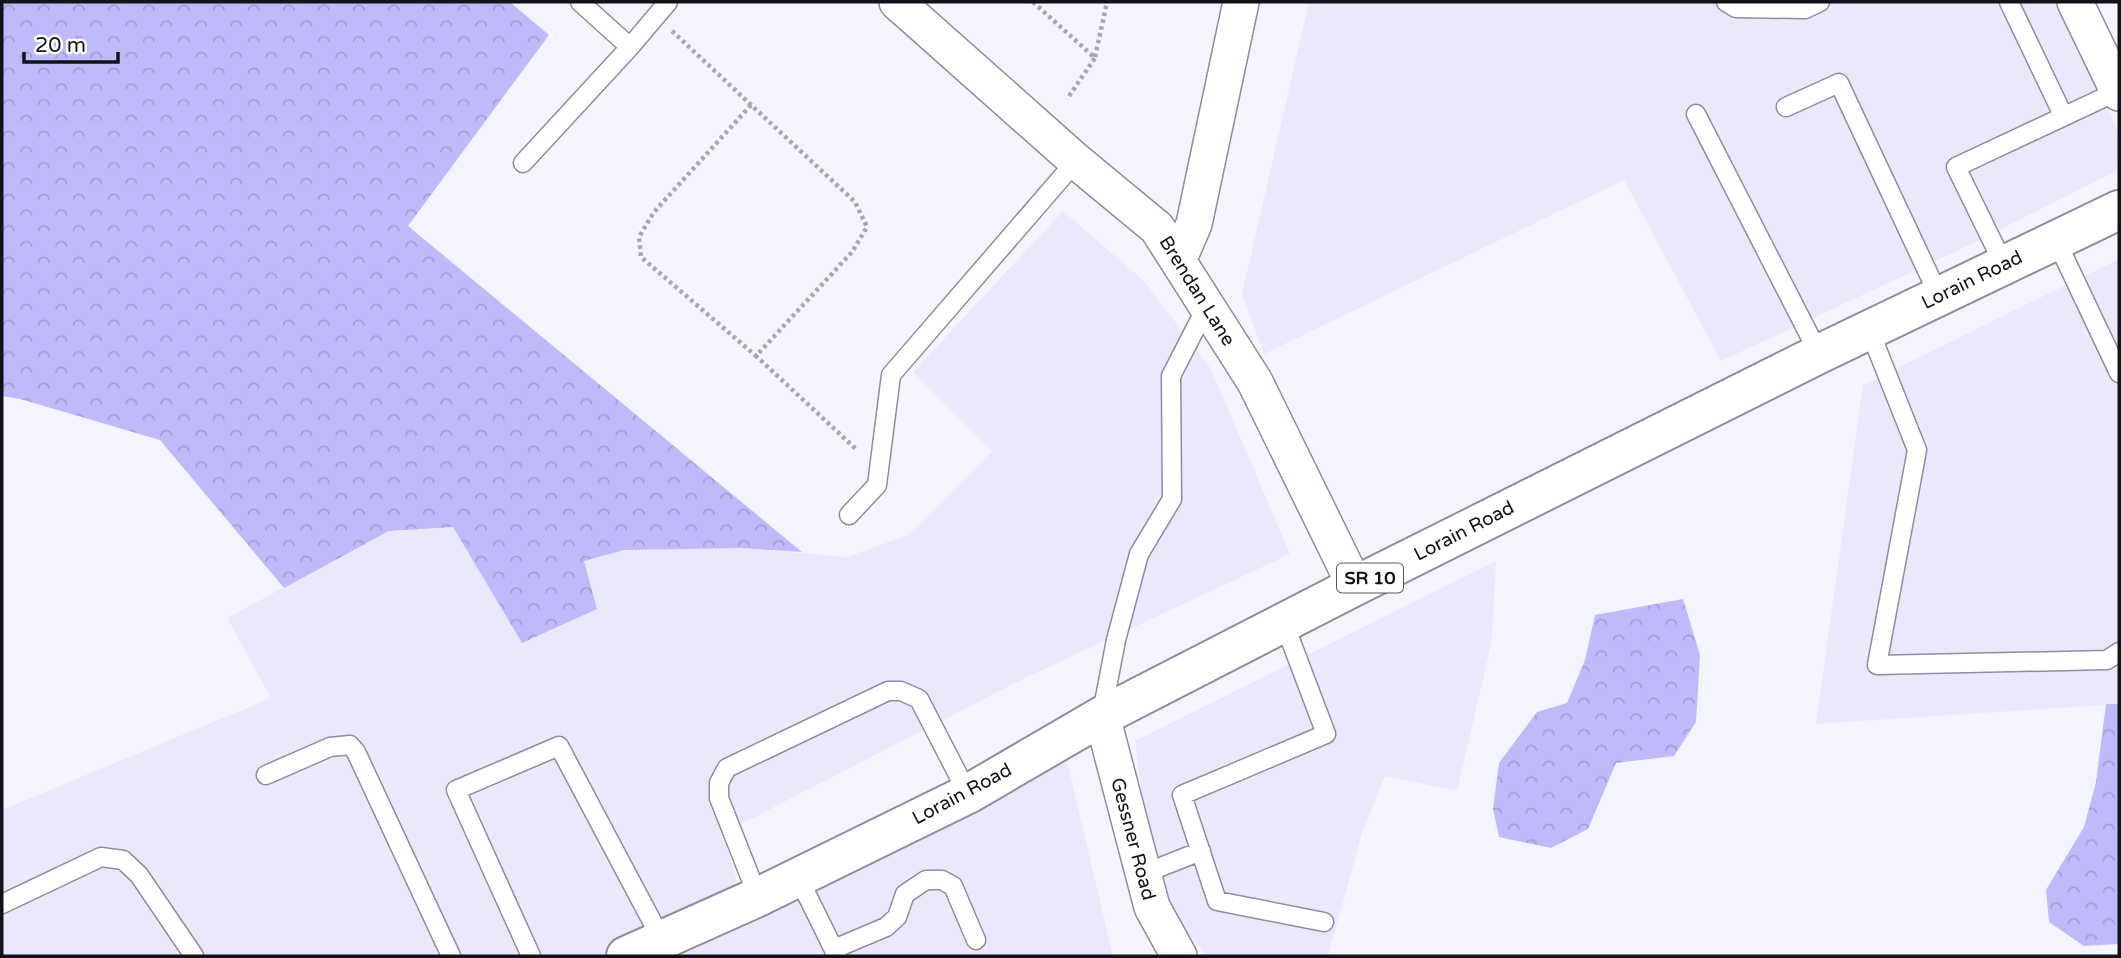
<svg xmlns="http://www.w3.org/2000/svg" width="2121" height="958" font-family="'Varela Round',sans-serif">
<defs>
<pattern id="forest-crowns" width="20" height="18" patternUnits="userSpaceOnUse" patternTransform="scale(1.75)"><rect width="20" height="18" fill="#bfbaf9"/><path d="M2 6a3 3 0 1 1 6 0M12 15a3 3 0 1 1 6 0" fill="none" stroke="#a39fd5"/></pattern>
</defs>
<rect width="100%" height="100%" fill="#f4f4fe"/>
<path fill="#eae9fc" d="M1309,2h750l60,132v27l-5,11 -151,76 -242,113 -97,-181 -360,174 -22,-60z
M1063,211l82,71 66,87 79,185 -269,126 -301,155 8,16 12,41 -136,64h-602v-146l269,-112 -44,-80 163,-87 63,-4 144,82 -13,-48 40,-11 117,-2 106,9 61,-22 84,-84 -79,-79z
M2119,259v445l-303,20 47,-339z
M1496,561l-4,79 -35,151 -72,-15 -23,57 -34,123h-121l-16,-19 -24,-36 -27,-118 -5,-42z
M1066,757l47,199h-450z"/>
<path fill="url(#forest-crowns)" d="M2,2h508l39,33 -141,191 394,326 -61,-4 -117,2 -40,11 13,48 -75,34 -69,-116 -64,4 -105,57 -124,-148 -140,-41 -18,-3z
M1683,599l17,56 -4,67 -22,34 -58,7 -28,66 -37,19 -52,-11 -6,-28 6,-46 38,-51 30,-9 18,-43 10,-45z
M2106,704h13v240l-35,2 -35,-24 -3,-32 38,-63 12,-45z"/>
<g fill="none" stroke-linecap="round" stroke-linejoin="round">
<defs>
<path id="service" d="M580,2l50,45
M1726,2l10,6 69,1 15,-7
M2009,2l54,113
M1786,107l53,-24 100,213
M1696,114l123,240
M523,163l107,-116 38,-45
M2056,240l63,133
M2004,265l-48,-98 162,-76
M1869,329l48,121 -40,215 230,-5 12,-8
M849,515l28,-30 14,-110 185,-214
M1284,623l42,111 -144,61 35,106 107,21
M1102,713l14,-73 23,-86 33,-55 -1,-123 36,-70
M266,775l64,-28 20,-2 6,7 95,204
M1143,874l58,-23
M798,877l39,79
M758,897l-39,-99v-15l8,-15 161,-77h13l18,8 49,95
M2,904l99,-47 22,3 16,15 55,81
M834,949l52,-22 11,-10 8,-23 21,-14h16l11,6 23,54
M531,956l-75,-166 103,-44 105,198"/>
<path id="minor" d="M897,2l179,159 81,67 98,154 100,204
M2075,2l44,91
M1178,261l16,-37 47,-222
M1102,716l50,191 27,49"/>
<path id="primary" d="M626,956l132,-59 210,-103 134,-78 253,-130 464,-232 300,-144"/>
</defs>
<use href="#service" stroke="#8e8ca3" stroke-width="21"/>
<use href="#minor" stroke="#8e8ca3" stroke-width="38"/>
<use href="#primary" stroke="#8e8ca3" stroke-width="42"/>
<path stroke="#a7a7b0" stroke-width="4.5" stroke-dasharray="3.5 3.5" stroke-linecap="butt" d="M1033,2l62,56 -28,41
M672,31l183,171 12,25 -15,25 -96,104 101,94
M1095,57l12,-55
M751,105l-97,107 -15,25 2,20 115,99"/>
<use href="#service" stroke="#fff" stroke-width="18"/>
<use href="#minor" stroke="#fff" stroke-width="35"/>
<use href="#primary" stroke="#fff" stroke-width="38"/>
</g>
<g text-anchor="middle" dominant-baseline="central" stroke-width="5" stroke-linejoin="round" paint-order="stroke">
<rect fill="#fff" stroke="#59595f" stroke-width="2" x="1337" y="563.5" width="66" height="29" rx="5"/>
<g font-size="18" font-weight="bold" fill="#12121a">
<text x="1370" y="578">SR 10</text>
</g>
<g font-size="19" fill="#12121a" stroke="#fff">
<text transform="translate(1972 280) rotate(-26)">Lorain Road</text>
<text transform="translate(1197 291) rotate(58)">Brendan Lane</text>
<text transform="translate(1464 531) rotate(-27)">Lorain Road</text>
<text transform="translate(962 794) rotate(-28)">Lorain Road</text>
<text transform="translate(1133 839) rotate(75)">Gessner Road</text>
</g>
</g>
<rect width="2121" height="958" fill="none" stroke="#12121a" stroke-width="7"/>
<path d="M24 52v10h94v-10" fill="none" stroke="#12121a" stroke-width="3.5"/>
<text x="35" y="52" font-size="21" fill="#12121a" stroke="#ffffff" stroke-width="5" paint-order="stroke">20 m</text>
</svg>
